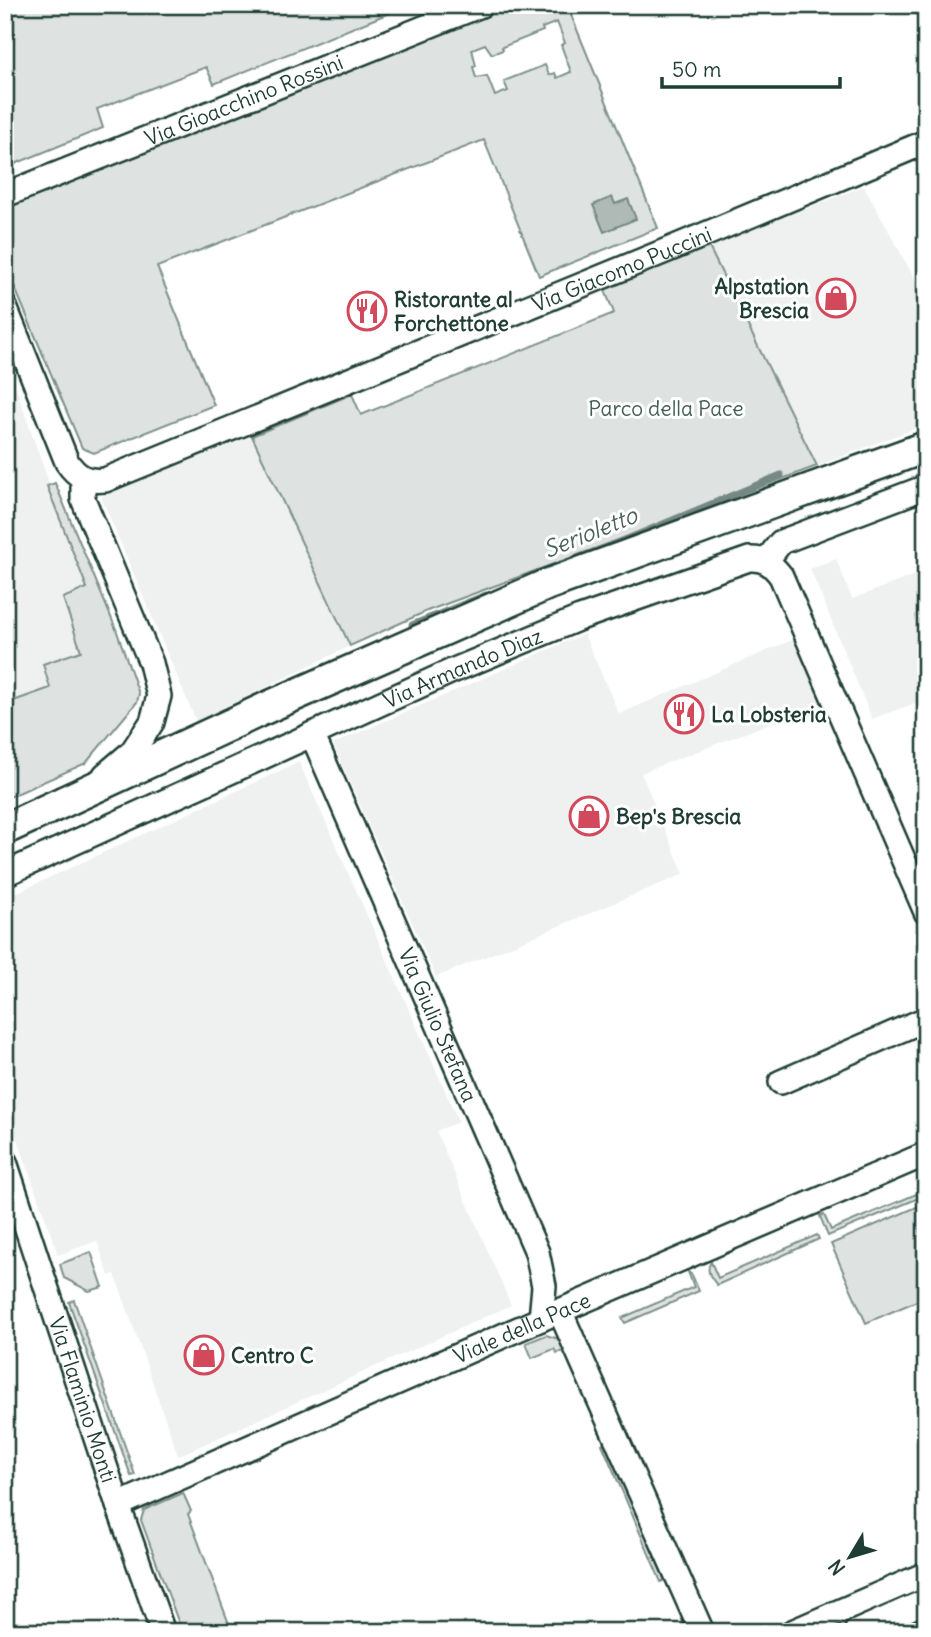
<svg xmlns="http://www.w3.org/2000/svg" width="931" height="1637" font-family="Delius,sans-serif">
<rect width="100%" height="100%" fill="#fff"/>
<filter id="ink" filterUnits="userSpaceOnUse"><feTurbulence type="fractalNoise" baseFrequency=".0143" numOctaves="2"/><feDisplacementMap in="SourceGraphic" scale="14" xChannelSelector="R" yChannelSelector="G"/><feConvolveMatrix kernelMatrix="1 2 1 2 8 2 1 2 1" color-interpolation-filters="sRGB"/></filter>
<g filter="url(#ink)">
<path fill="#eef1f0" d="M864,186l62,113v125l-109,42 -108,-219z
M5,357l112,320 -112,34z
M252,436l98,210 -154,75 -95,-224z
M836,559l16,40 74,-28v128l-54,20 -62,-150z
M584,634l35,80 173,-74 7,4 24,59 -182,70 43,101 -248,103 -103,-233z
M299,762l160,360 -23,9 75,174 -333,151 -63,-182 -6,2 -12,-35 -39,14 -53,-152v-205z"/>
<path fill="#dee3e2" stroke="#7e908b" stroke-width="2" fill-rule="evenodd" d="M5,5h404l-195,79 -8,-17 -109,42 6,19 -98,40z
M507,5h60l91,223 -119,48 -55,-136 -327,127 57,138 -120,48 -12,-5 -77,-184v-56zM557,22l8,21 -4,2 10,27 -14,6 -2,-5 -6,2 -4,-10 -41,16 4,10 -13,5 -8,-20 -11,2 -3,-11 3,-1 -4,-17 13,-5 7,10 11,-4 -1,-3 41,-16 -1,-3z
M709,247l108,219 -390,145 -77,35 -98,-210 100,-42 9,21 253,-102 -10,-25z
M55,483l61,146 23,65 -2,8 -51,61 -81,36v-95l45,-16 -7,-24 38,-13 -18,-53 24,-10 -40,-102z
M926,1190v5l-98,41 -8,-20 4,-1 7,15z
M926,1203v94l-60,26 -35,-79z
M817,1235l2,4 -102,46c-6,-7 -12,-15 -6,-23l7,16z
M91,1252l12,35 -14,4 -25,-13 -4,-14z
M688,1272l4,3 7,16 -74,32 -3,-5 72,-31z
M74,1300l61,175 -4,1 -62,-174z
M546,1335l13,4 7,11 -9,3 -3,-4 -22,9 -6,-15z
M606,1442l59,138 -4,2 -59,-138z
M183,1493l8,18 -3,3 44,118h-50l-41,-112 3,-10z"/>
<path fill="#afbab7" stroke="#758883" stroke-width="2" d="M612,197l3,7 13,-5 8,20 -32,13 -11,-27z"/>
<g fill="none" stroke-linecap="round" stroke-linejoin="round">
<path stroke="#758883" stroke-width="7" d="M608,547l173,-72
M412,625l74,-30"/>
<defs>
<g id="minor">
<path id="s1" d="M5,195l476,-190"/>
<path id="s2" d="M5,307l62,155c10,15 20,20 38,18l570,-233 251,-105"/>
<path d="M83,479v20l68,164 8,33 -7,26 -20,30 -27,23"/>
<path d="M766,561l15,-19 145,-55"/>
<path id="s3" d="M312,734l225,518 7,34 -3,33"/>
<path id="s4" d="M5,874l447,-203 128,-53 169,-59c15,-1 23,5 32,17l145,336"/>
<path d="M781,1082l145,-63"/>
<path id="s5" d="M5,1162l113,343 45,127"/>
<path d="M560,1311l142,321"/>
<path id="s6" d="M118,1505l423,-186 385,-165"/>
<path d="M792,1632l134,-58"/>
<path d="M856,1632l70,-31"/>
</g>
<path id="major" d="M5,829l263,-122 278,-122 380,-138"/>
</defs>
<use href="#minor" stroke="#1f3d34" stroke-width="28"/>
<use href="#major" stroke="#1f3d34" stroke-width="35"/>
<use href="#minor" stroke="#fff" stroke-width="23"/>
<use href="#major" stroke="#fff" stroke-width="30"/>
</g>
</g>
<defs>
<symbol id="shop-ring" viewBox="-11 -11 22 22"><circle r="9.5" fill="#fff" stroke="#d1495b" stroke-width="1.5"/><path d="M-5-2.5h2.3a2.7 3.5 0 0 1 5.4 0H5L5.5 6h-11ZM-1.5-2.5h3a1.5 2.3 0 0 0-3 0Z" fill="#d1495b"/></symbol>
<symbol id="restaurant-ring" viewBox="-11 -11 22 22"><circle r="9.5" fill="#fff" stroke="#d1495b" stroke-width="1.5"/><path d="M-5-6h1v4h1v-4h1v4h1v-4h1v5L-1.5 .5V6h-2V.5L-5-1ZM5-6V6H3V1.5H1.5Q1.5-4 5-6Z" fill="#d1495b"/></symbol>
</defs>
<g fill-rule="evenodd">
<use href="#shop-ring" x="814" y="276" width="44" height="44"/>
<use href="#restaurant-ring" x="345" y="289" width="44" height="44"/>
<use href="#restaurant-ring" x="662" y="692" width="44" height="44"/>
<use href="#shop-ring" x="567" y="794" width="44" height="44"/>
<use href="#shop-ring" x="182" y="1333" width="44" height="44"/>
</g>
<g text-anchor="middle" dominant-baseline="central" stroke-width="6" stroke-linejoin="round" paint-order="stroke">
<g font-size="21" fill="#1f3d34" stroke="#fff">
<text stroke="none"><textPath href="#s1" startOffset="257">Via Gioacchino Rossini</textPath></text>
<text stroke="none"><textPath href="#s2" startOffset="770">Via Giacomo Puccini</textPath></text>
<text stroke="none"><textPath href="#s4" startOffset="502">Via Armando Diaz</textPath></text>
<text stroke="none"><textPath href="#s3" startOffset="317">Via Giulio Stefana</textPath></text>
<text stroke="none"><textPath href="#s6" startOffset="441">Viale della Pace</textPath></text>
<text stroke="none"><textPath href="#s5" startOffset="250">Via Flaminio Monti</textPath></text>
</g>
<g font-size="21" font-weight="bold" fill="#1f3d34" stroke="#fff" text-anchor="start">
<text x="809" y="286" text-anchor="end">Alpstation<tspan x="809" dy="24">Brescia</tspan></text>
<text x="394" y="299">Ristorante al<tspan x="394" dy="24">Forchettone</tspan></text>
<text x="711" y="714">La Lobsteria</text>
<text x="616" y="816">Bep's Brescia</text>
<text x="231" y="1355">Centro C</text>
</g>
<g font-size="21" fill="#455e57" stroke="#fff">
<text x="666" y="408">Parco della Pace</text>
</g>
<g font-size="23" font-style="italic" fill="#4a625b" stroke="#fff">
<text transform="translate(590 532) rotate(-22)">Serioletto</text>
</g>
</g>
<rect width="931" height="1637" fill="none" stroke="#fff" stroke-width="28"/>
<rect x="14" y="14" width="903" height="1609" fill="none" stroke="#1f3d34" stroke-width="2.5" filter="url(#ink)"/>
<g transform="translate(850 1557) rotate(232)" stroke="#ffffff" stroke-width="5" paint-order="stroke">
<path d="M0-5L12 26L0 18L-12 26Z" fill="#1f3d34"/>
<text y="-10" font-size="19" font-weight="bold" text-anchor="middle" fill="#1f3d34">N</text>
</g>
<path d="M662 77v10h178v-10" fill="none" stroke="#1f3d34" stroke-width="3.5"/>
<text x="672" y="77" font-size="21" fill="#1f3d34" stroke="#ffffff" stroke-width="5" paint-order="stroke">50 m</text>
</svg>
